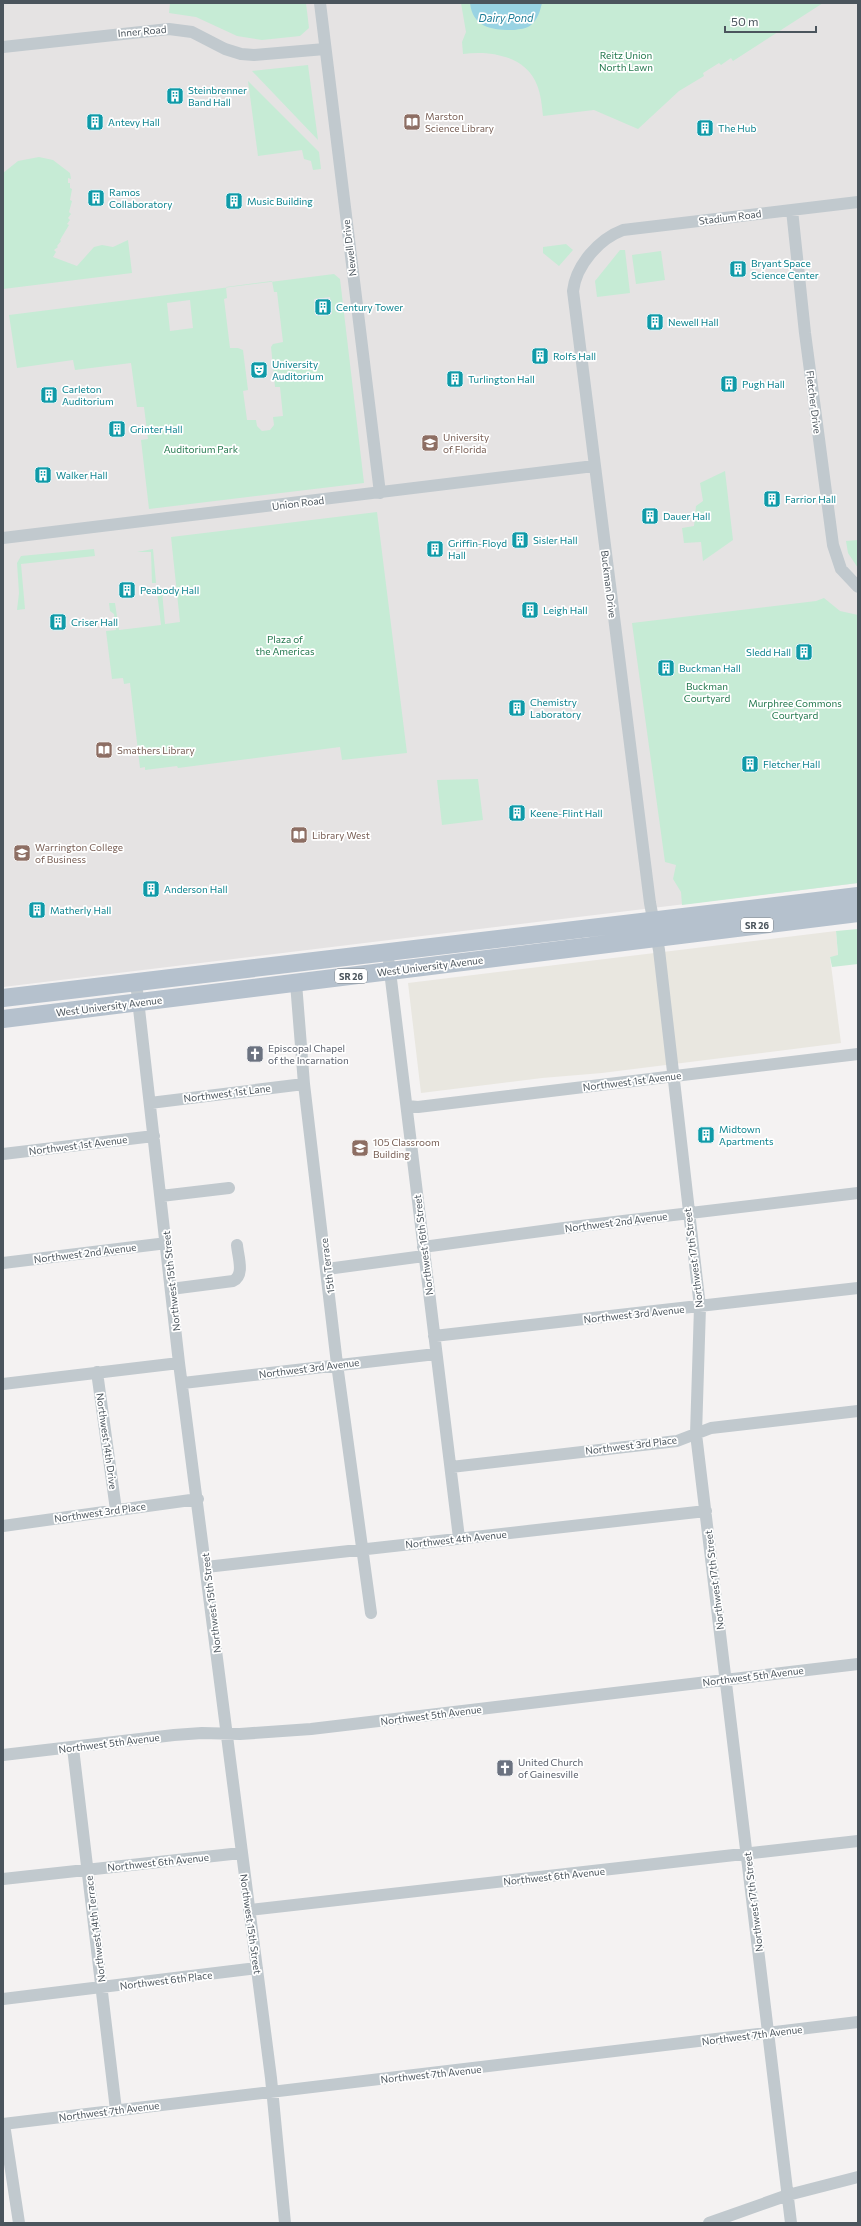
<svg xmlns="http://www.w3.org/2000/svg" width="861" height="2226" font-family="Commissioner,sans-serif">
<rect width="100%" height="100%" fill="#f4f2f2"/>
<path fill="#e9e7e0" d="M836,931l2,25 -8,1 11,86 -239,30 -60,5 -121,15 -13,-110z"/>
<path fill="#e5e3e3" d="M3,3h855v880l-855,104z"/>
<path fill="#c6ebd5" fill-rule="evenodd" d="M170,3h136l3,25 -9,8 -38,4 -25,-4 -41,-19 -27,-4z
M461,3h362l-90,58 -2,-3 -10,7 -2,-2 -16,10 1,3 -25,15 -41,38 -44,-19 -51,6c-1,-10 -2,-21 -6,-31 -11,-29 -47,-35 -74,-31l-1,-12 4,-10z
M308,65l10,75 -66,-69z
M248,81l71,71 2,17 -8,1 -2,-9 -7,-2 -2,-9 -44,6z
M39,157l14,3 17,13 1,6 -3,-1v5h2v5l2,1 -2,11 2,1 -3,11 2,2 -3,4 2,2 -3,4 2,1 -9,15 1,1 -4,5 1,1 -4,3 2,2 -3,5 24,9 17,-19 8,-2 11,2 15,-7 4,33 -129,16v-116l15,-12z
M566,244l7,6 -14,16 -16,-13v-6z
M620,250h5l5,43 -33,4 -2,-16z
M661,251l4,29 -29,4 -4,-29z
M334,274l6,5 24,204 -215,26 -8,-69 7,-1 -4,-32h-7l-6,-44 -56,7 -2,-10 -56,8 -8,-53zM272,281l2,11h3l6,50 -10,2 -2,3 4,40h5l3,29 -10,1 1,8 -4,5 -8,1 -5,-5 -1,-6h-9l-4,-29 5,-1 -5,-40 -5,-2h-8l-6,-49 3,-1 -1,-11zM330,297l2,17 -16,2 -2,-17zM190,300l3,28 -23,3 -3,-28z
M725,471l8,69 -30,21 -2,-19 -17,1 -2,-15 12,-2 2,-20 7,-5 -3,-18z
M377,512l30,241 -65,7 -2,-13 -162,21 -1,-2 -32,4v-3l-5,1 -10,-85 -6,1 -1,-6 -11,1 -6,-48 10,-1 -2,-16 -4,-3 -1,-8h6l4,27 42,-5 -4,-33 5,-1 3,33 15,-2 -9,-85z
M858,540v28l-10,-15 -2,-12z
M94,549l1,7 -74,8 4,45 -8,1 2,-17 -2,-30 4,-7z
M153,549l3,34h-4l-1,-31h-14z
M824,598l16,13 18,4v268l-176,22 -1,-13 -8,-13 3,-14 -11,-3 -33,-239 184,-22z
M478,779l5,41 -41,5 -5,-45z
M858,929v35l-26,3 -2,-10 8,-2 -2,-24z"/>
<path fill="#99d3e3" d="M470,3h72c-2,8 -4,16 -11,22 -4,4 -12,4 -17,5 -22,0 -41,-2 -44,-27z"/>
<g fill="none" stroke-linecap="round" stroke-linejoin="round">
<path stroke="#c1c9ce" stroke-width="12" d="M320,3l60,490
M3,47l166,-18 23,3 33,17 16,5 13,1 71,-6
M792,210l13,123 28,212 8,24 17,18
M3,538l591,-72
M389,963l70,575
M136,982l43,381 92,715 14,145
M296,983l8,101 33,280 34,249
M150,1103l154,-19
M407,1106l11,1 440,-53
M3,1154l151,-18
M161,1196l68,-8
M423,1247l141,-19 294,-35
M3,1263l164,-20
M327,1269l97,-13
M171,1289l62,-8c12,-6 5,-24 4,-36
M434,1336l424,-48
M97,1372l19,138
M183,1383l253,-29
M3,1384l176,-21
M451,1467l226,-26 34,-13 147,-17
M3,1526l195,-27
M206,1567l500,-56
M73,1748l43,362
M3,1755l171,-20 28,-2 38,1 71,-5 547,-65
M3,1879l238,-26
M249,1910l609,-69
M3,1999l254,-31
M3,2124l855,-102
M4,2124l15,99
M709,2223l79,-28 70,-18
M791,2223l-95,-789 4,-127 -41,-357 -9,-47 -77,-612c3,-26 26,-52 50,-61l235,-28"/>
<path stroke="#b5c1cd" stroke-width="18" d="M3,998l855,-102
M3,1019l855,-106"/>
</g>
<defs>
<symbol id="building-square" viewBox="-11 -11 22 22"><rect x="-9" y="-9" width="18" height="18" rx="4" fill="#0f9aa8" stroke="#fff"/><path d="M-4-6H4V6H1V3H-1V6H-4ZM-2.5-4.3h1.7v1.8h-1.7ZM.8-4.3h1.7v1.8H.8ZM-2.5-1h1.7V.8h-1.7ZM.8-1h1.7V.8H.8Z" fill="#fff"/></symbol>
<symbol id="library-square" viewBox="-11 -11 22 22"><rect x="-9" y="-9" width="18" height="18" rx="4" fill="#8d6e63" stroke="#fff"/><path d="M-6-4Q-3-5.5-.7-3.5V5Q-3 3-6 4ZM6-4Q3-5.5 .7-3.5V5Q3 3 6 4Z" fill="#fff"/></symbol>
<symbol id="theatre-square" viewBox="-11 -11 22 22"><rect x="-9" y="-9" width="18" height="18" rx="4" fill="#0f9aa8" stroke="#fff"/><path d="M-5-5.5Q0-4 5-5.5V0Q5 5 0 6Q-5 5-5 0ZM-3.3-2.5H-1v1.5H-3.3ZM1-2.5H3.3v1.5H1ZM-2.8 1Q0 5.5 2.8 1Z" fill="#fff"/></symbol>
<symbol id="university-square" viewBox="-11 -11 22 22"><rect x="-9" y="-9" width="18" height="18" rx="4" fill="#8d6e63" stroke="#fff"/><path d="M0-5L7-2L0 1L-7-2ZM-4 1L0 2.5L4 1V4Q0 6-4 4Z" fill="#fff"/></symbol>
<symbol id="church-square" viewBox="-11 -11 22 22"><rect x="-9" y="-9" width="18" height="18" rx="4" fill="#6b7280" stroke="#fff"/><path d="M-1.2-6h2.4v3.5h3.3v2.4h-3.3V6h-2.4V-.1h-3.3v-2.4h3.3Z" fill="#fff"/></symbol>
</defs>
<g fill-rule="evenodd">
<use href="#building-square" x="165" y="86" width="20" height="20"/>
<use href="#building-square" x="85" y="112" width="20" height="20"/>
<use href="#library-square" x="402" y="112" width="20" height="20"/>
<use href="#building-square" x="695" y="118" width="20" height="20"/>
<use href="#building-square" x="86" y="188" width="20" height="20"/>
<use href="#building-square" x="224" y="191" width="20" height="20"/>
<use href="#building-square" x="728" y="259" width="20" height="20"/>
<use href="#building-square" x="313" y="297" width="20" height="20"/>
<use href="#building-square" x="645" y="312" width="20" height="20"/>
<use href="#building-square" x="530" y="346" width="20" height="20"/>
<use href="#theatre-square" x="249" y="360" width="20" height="20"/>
<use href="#building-square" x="445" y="369" width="20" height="20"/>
<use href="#building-square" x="719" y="374" width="20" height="20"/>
<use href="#building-square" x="39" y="385" width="20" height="20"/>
<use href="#building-square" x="107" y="419" width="20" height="20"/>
<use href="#university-square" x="420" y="433" width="20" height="20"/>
<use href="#building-square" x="33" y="465" width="20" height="20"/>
<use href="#building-square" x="762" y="489" width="20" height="20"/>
<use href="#building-square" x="640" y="506" width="20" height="20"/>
<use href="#building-square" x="510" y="530" width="20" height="20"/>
<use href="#building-square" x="425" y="539" width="20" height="20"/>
<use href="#building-square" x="117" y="580" width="20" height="20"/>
<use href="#building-square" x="520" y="600" width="20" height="20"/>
<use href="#building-square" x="48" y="612" width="20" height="20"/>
<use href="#building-square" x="794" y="642" width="20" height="20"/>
<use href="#building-square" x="656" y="658" width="20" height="20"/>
<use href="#building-square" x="507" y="698" width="20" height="20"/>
<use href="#library-square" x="94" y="740" width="20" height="20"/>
<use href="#building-square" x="740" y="754" width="20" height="20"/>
<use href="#building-square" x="507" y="803" width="20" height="20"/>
<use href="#library-square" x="289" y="825" width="20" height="20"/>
<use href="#university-square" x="12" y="843" width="20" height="20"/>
<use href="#building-square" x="141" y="879" width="20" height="20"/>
<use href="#building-square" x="27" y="900" width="20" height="20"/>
<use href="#church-square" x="245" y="1044" width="20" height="20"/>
<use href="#building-square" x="696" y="1125" width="20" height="20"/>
<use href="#university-square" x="350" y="1138" width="20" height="20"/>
<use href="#church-square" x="495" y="1758" width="20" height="20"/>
</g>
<g text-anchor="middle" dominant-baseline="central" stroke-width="3.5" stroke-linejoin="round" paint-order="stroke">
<g fill="#fff" stroke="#81888e" stroke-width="1">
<rect x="741" y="918" width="32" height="14" rx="3"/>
<rect x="335" y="969" width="32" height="14" rx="3"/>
</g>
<g font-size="9" font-weight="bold" fill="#4b555d">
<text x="757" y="925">SR 26</text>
<text x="351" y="976">SR 26</text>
</g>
<g font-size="10" fill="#4b555d" stroke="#fff">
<text transform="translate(142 31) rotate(-5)">Inner Road</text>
<text transform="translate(730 217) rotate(-7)">Stadium Road</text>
<text transform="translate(349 248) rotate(-97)">Newell Drive</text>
<text transform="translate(814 402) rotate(83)">Fletcher Drive</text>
<text transform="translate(298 503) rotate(-7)">Union Road</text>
<text transform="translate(609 584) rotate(83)">Buckman Drive</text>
<text transform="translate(430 966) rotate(-7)">West University Avenue</text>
<text transform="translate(109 1006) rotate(-7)">West University Avenue</text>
<text transform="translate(632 1081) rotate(-7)">Northwest 1st Avenue</text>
<text transform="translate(227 1093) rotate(-7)">Northwest 1st Lane</text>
<text transform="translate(78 1145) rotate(-7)">Northwest 1st Avenue</text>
<text transform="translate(616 1222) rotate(-7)">Northwest 2nd Avenue</text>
<text transform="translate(423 1245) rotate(-97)">Northwest 16th Street</text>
<text transform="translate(85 1253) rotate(-7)">Northwest 2nd Avenue</text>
<text transform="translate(693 1258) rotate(-97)">Northwest 17th Street</text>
<text transform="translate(327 1266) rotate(-97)">15th Terrace</text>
<text transform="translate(171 1281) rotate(-96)">Northwest 15th Street</text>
<text transform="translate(634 1314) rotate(-6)">Northwest 3rd Avenue</text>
<text transform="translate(309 1368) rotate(-7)">Northwest 3rd Avenue</text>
<text transform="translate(107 1441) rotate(82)">Northwest 14th Drive</text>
<text transform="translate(631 1445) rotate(-7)">Northwest 3rd Place</text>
<text transform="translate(100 1512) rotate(-8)">Northwest 3rd Place</text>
<text transform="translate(456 1539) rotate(-6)">Northwest 4th Avenue</text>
<text transform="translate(714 1580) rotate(-97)">Northwest 17th Street</text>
<text transform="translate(211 1603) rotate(-97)">Northwest 15th Street</text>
<text transform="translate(753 1676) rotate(-7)">Northwest 5th Avenue</text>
<text transform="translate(431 1715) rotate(-7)">Northwest 5th Avenue</text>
<text transform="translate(109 1743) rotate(-7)">Northwest 5th Avenue</text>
<text transform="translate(158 1862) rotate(-6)">Northwest 6th Avenue</text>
<text transform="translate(554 1876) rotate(-6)">Northwest 6th Avenue</text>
<text transform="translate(753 1902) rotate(-97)">Northwest 17th Street</text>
<text transform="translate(251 1924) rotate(82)">Northwest 15th Street</text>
<text transform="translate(95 1929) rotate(-97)">Northwest 14th Terrace</text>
<text transform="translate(166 1980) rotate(-7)">Northwest 6th Place</text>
<text transform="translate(752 2035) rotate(-7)">Northwest 7th Avenue</text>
<text transform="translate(431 2074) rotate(-6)">Northwest 7th Avenue</text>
<text transform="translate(109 2111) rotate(-7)">Northwest 7th Avenue</text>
</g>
<g font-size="10" fill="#23784e" stroke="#fff">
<text x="626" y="55">Reitz Union<tspan x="626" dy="12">North Lawn</tspan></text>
<text x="201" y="449">Auditorium Park</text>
<text x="285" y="639">Plaza of<tspan x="285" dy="12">the Americas</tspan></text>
<text x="707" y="686">Buckman<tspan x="707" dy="12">Courtyard</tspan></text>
<text x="795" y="703">Murphree Commons<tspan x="795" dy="12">Courtyard</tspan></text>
</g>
<g font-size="10" fill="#0d838f" stroke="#fff" text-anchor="start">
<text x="188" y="90">Steinbrenner<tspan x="188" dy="12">Band Hall</tspan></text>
<text x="108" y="122">Antevy Hall</text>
<text x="718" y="128">The Hub</text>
<text x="109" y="192">Ramos<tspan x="109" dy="12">Collaboratory</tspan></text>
<text x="247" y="201">Music Building</text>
<text x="751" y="263">Bryant Space<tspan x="751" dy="12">Science Center</tspan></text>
<text x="336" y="307">Century Tower</text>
<text x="668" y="322">Newell Hall</text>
<text x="553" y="356">Rolfs Hall</text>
<text x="272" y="364">University<tspan x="272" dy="12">Auditorium</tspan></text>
<text x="468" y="379">Turlington Hall</text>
<text x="742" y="384">Pugh Hall</text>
<text x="62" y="389">Carleton<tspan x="62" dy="12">Auditorium</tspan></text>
<text x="130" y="429">Grinter Hall</text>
<text x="56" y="475">Walker Hall</text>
<text x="785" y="499">Farrior Hall</text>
<text x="663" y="516">Dauer Hall</text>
<text x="533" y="540">Sisler Hall</text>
<text x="448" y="543">Griffin-Floyd<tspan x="448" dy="12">Hall</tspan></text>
<text x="140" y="590">Peabody Hall</text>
<text x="543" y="610">Leigh Hall</text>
<text x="71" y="622">Criser Hall</text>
<text x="791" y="652" text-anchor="end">Sledd Hall</text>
<text x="679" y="668">Buckman Hall</text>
<text x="530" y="702">Chemistry<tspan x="530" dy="12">Laboratory</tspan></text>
<text x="763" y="764">Fletcher Hall</text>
<text x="530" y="813">Keene-Flint Hall</text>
<text x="164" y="889">Anderson Hall</text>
<text x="50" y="910">Matherly Hall</text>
<text x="719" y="1129">Midtown<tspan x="719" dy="12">Apartments</tspan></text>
</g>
<g font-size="10" fill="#785e54" stroke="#fff" text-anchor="start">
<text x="425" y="116">Marston<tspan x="425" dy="12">Science Library</tspan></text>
<text x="443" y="437">University<tspan x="443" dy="12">of Florida</tspan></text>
<text x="117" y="750">Smathers Library</text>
<text x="312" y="835">Library West</text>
<text x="35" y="847">Warrington College<tspan x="35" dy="12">of Business</tspan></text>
<text x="373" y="1142">105 Classroom<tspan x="373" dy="12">Building</tspan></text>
</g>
<g font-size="10" fill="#5b616d" stroke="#fff" text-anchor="start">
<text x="268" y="1048">Episcopal Chapel<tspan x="268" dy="12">of the Incarnation</tspan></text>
<text x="518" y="1762">United Church<tspan x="518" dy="12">of Gainesville</tspan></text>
</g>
<g font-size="11" font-style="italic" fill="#1c7c97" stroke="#fff">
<text x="506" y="17">Dairy Pond</text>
</g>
</g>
<rect width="861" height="2226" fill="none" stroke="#4b555d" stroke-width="8"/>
<path d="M725 26v6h91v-6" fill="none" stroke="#4b555d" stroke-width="2"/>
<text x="731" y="26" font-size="12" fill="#4b555d" stroke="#ffffff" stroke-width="3" paint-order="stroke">50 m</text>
</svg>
